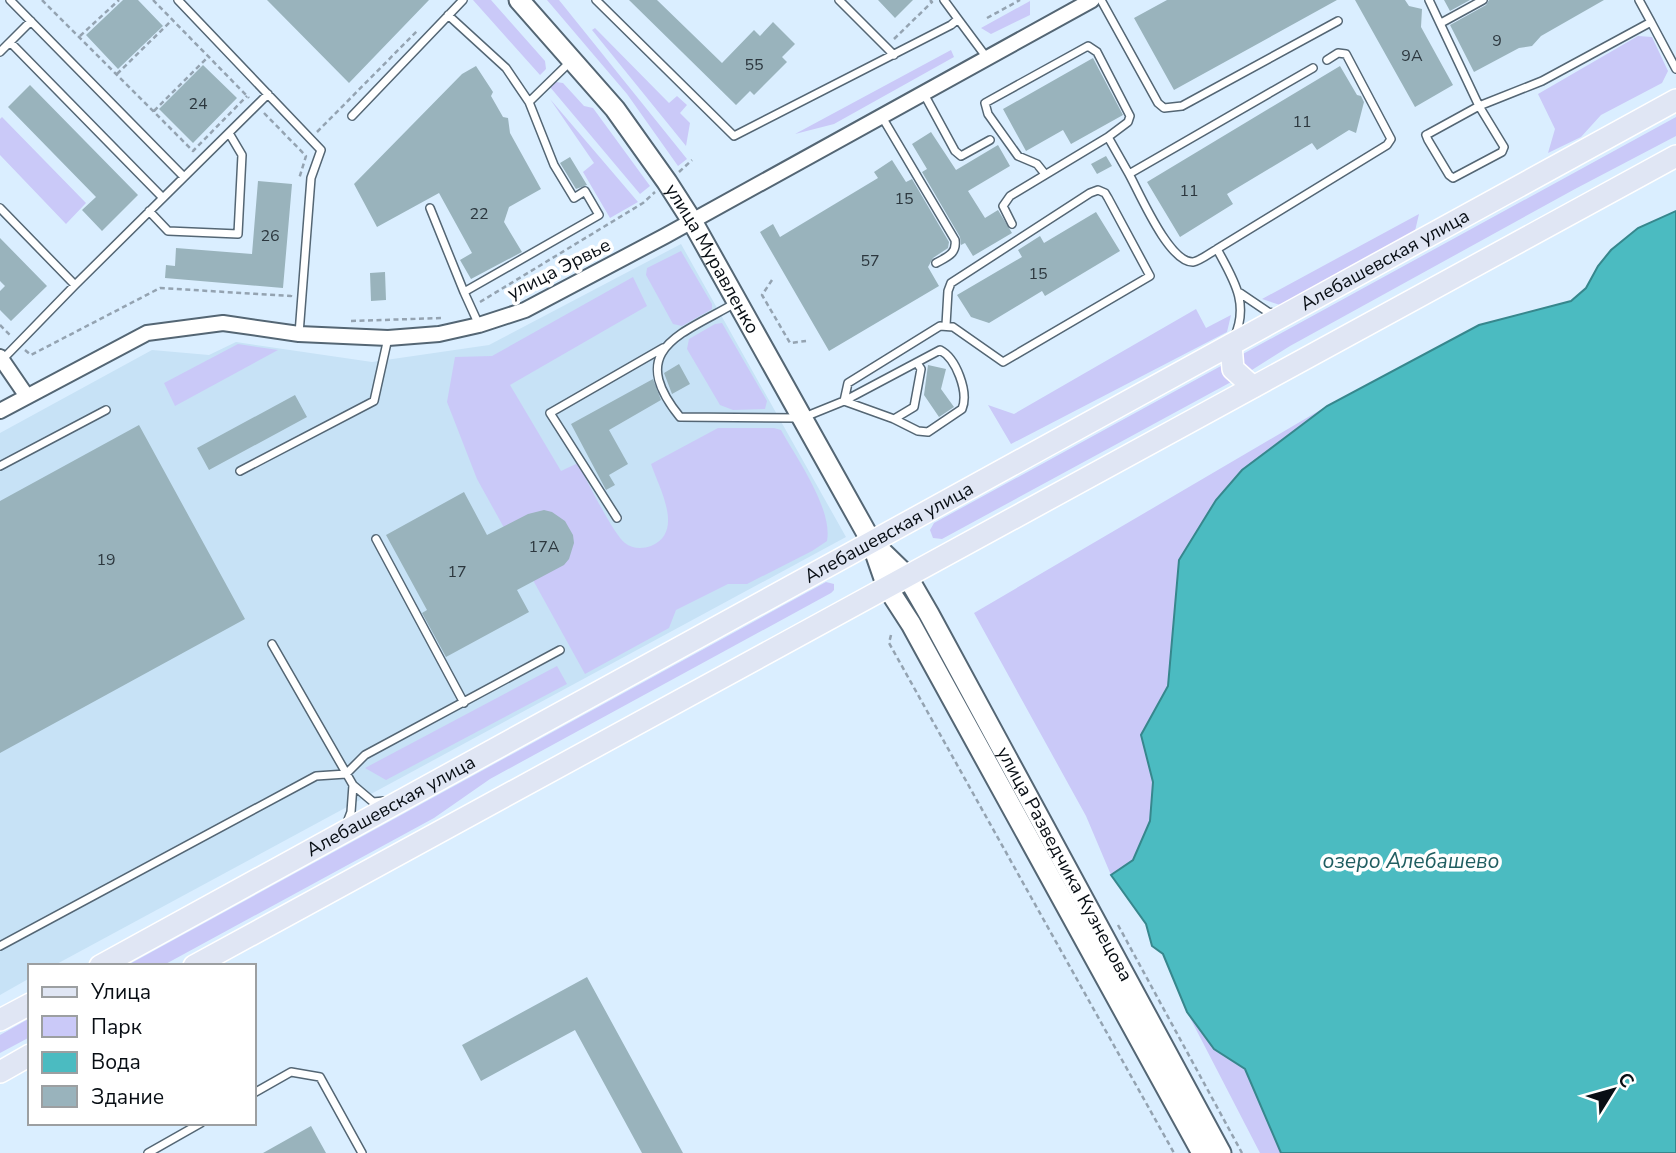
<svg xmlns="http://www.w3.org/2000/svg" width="1676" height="1153" font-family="'Nunito Sans',sans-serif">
<rect width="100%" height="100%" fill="#daeeff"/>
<path fill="#c7e2f6" d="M681,244l165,293 -793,429h-23v12l-30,17v-562l152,-83 57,5 27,-13 136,20 117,-17z"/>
<path fill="#cac9f8" d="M473,0h18l54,61 1,8 -6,6z
M547,0h12l128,159 -9,7 -51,-72z
M1030,1v14l-39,19 -10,-6z
M595,28l74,75 8,-7 10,9 -7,8 10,10 -4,23 -94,-116z
M1638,36l14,1 16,34 -6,12 -61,32 -20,22 -33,16 7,-24 -17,-35z
M951,50l3,7 -120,67 -39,10z
M556,82l7,1 21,23 9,2 57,78 -10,8 -90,-107z
M550,99l88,103 -28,16 -27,-46 11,-9z
M2,117l84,86 -20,21 -66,-69v-36z
M1676,117v19l-101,53 -285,157 -46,29 -302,164 -9,-1 -3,-8 4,-7z
M1419,214l-4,17 -135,74 -18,-6z
M681,251l31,53v5l-30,17 -9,-2 -27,-49 1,-7z
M633,277l14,29 -137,79 51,86 17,-8c8,16 36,72 47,80 7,6 18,6 26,3 34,-14 8,-58 0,-82l67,-36h56l7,2c16,29 52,79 46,111l-15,10 -65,33h-19l-52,26 -7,18 -84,46 -108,-195 -30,-77 8,-45 37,-1z
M1196,309l10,19 25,-13 -4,17 -216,112 -23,-39 26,9z
M722,323l45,78 -2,8 -32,1 -13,-5 -33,-56 2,-10 26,-15z
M238,344l40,6 -103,56 -11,-23z
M1327,406l-85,64 -26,30 -37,60 -11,126 -27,49 12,47 -3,39 -17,39 -22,15 -25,-59 -112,-203z
M826,582l8,2v6l-3,3 -341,186 -56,39 -272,148h-36z
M557,666l10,18 -181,96 -21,-12z
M1187,1012l27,37 31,20 36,84h-21z
M30,1018v19l-30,16v-18z"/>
<path fill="#4bbbc1" stroke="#37878d" stroke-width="2" d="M1676,211v942h-395l-36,-84 -31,-20 -27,-37 -24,-58 -11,-8 -6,-22 -35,-49 22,-15 17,-39 3,-39 -12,-47 27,-49 11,-126 37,-60 26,-30 85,-64 152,-81 92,-24 15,-13 12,-22 13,-16 27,-22z"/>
<path fill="#99b3bc" d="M123,0h15l25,26 -45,43 -32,-34z
M267,0h162l-80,83z
M629,0h28l65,63 32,-33 6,6 13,-14 22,22 -13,13 5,5 -33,33 -4,-4 -14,14z
M878,0h35l-18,18z
M1167,0h170l-163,90 -40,-72z
M1355,0h50l4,6 13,3 -1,18 32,58 -38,22z
M1444,0h26l-20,11z
M1489,0h115l-63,36 -9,10 -13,2 -45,24 -24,-47 36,-20z
M1093,58l30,57 -52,29 -8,-14 -37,21 -23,-42z
M203,65l34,33 -44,45 -34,-34z
M476,66l17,26 -2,4 12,21 5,1 2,15 31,56 -32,18 -5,15 18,30 -51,27 -11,-19 12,-7 -33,-60 -62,34 -23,-43 108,-110z
M1340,66l17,29 4,1 3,6 -8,31 -7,-3 -32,20 -5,-7 -85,51 6,10 -53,33 -33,-55z
M30,85l108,110 -36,36 -20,-21 14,-13 -88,-90z
M931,132l25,38 42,-25 12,21 -42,25 17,27 13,-8 14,23 -39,23 -8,-13 -4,2 -1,-8 -38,-65 5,-3 -15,-25z
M1106,156l6,10 -15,8 -6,-10z
M570,157l17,28 -11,4 -16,-26z
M892,160l14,22 6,-3 37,63 -1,6 -15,10 -5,9 11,19 -110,65 -69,-119 13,-8 7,13 98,-59 -4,-6z
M258,181l34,3 -9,104 -118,-10 1,-13 9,1 1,-18 76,6z
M1096,212l24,39 -75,45 -3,-5 -53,32 -18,-6 -14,-22 65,-38 -4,-7 22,-14 4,7z
M0,238l47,48 -36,35 -11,-11v-19l5,-5 -5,-5z
M385,272l1,28 -15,1 -1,-28z
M679,364l11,20 -18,10 -8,-21z
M928,365l18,4 -5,20 13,18 -15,10 -15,-22z
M653,379l8,21 -52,30 19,34 -19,11 6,10 -9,5 -35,-66z
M295,395l12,22 -98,53 -12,-22z
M139,425l106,194 -245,134v-252z
M464,492l23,43 41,-21 16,-4 8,2 13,9 8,14 1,8 -5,16 -5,6 -47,25 12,22 -83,45 -24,-44 5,-3 -41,-75z
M587,977l96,176h-41l-67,-123 -94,51 -19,-36z
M311,1126l15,27h-63z"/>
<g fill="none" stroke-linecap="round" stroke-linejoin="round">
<defs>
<path id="service" d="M10,0l174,177
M178,0l143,150 -10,28 -12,156
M596,0l138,136 217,-111 7,-6 -14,-19
M839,0l55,55
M1101,0l57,103 6,5 18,-2 156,-85
M1429,0l50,106 25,41 -2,5 -49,26 -4,-3 -21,-35 -2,-5 2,-1 51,-28 63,-25 109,-59 25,47
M1639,0l12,22
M448,15l58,53 23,34
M958,19l29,39
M1441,23l42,-23
M10,42l153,156
M0,52l31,-31
M924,94l31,57 6,5 29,-16
M352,116l111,-116
M882,117l73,123c2,14 -8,17 -19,23
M1045,174l-8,-10 -19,-8 -30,-42 -3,-11 103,-57 9,6 33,64 -2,6 -20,15
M0,208l75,77
M430,208l34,84 135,-77 -14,-24 -11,7 -20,-33 -25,-63 42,-41
M149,211l19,20 70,3 4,-79 -13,-22
M1012,224l-9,-18 7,-10 98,-59 21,37
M1217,249c-7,4 -17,12 -24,13 -24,1 -54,-70 -64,-88l184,-106
M464,292l15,33
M1240,293l28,19 9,2
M737,302c-54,32 -113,46 -57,115l122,1 42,-17 4,-18 92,-57 13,1 50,35 147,-86 -42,-78 -3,-5 -7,-3 -8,3 -139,90 -3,8 -2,34
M1234,338c16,-35 -1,-59 -17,-89l170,-104 4,-6 -45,-85 -8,-1 -11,7
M940,350c16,8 29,42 22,59l-34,23 -10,-1 -24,-12 -50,-18z
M2,360l73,-75 193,-191
M894,419l20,-12 7,-38 -4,-6
M0,466l106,-56
M240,471l134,-70 14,-63
M617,518l-67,-105 113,-65
M376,539l88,164
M272,644l81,141 20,17 11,-1
M346,825l5,-13 2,-27
M0,946l316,-170 30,-2 19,-19 195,-105
M254,1093l37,-21 29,5 42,76
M148,1153l53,-30"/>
<path id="minor" d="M0,357l26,38
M0,411l147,-78 76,-10 76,11 89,4 51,-4 40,-9 46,-15 140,-74 427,-236"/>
<g id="secondary">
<path id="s1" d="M519,0l96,109 52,73 25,39 179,320 16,46 24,37 291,529"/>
<path id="s2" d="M875,545l32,31 22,38 292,539"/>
</g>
<g id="primary">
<path d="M1231,345l2,24 20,18"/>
<path id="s3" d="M100,966l1576,-866"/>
<path d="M194,966l1482,-810"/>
<path d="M0,1020l30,-16"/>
<path d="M0,1072l30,-17"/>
</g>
</defs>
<use href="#service" stroke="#546674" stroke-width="10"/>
<use href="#minor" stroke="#546674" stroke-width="18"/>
<use href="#secondary" stroke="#546674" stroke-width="23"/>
<use href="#primary" stroke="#fff" stroke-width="24"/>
<path stroke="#94a3b1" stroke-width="2.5" stroke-dasharray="5 3.5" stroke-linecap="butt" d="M42,0l151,151 54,-55
M153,0l96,98
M987,18l33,-18
M80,36l39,-36
M894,39l38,-37 -2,-2
M117,74l55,-54
M154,111l54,-54
M264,113l42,43 -7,23
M317,132l101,-102
M679,172l13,-12
M772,280l-10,15 28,48 16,-2
M480,302l163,-99 12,-11
M351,321l91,-3
M0,325l10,10
M25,350l6,5 129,-67 131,8v-2
M891,635l-2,8 285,510
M1118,925l124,228"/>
<use href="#service" stroke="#fff" stroke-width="7"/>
<use href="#minor" stroke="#fff" stroke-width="14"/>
<use href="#secondary" stroke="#fff" stroke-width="19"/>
<use href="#primary" stroke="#e0e6f4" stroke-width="21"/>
</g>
<g text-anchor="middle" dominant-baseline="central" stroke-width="7" stroke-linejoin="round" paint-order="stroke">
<g font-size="16" fill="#2c373e">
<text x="1497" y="41">9</text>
<text x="1412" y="56">9А</text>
<text x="754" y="65">55</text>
<text x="198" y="104">24</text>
<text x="1302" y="122">11</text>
<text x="1189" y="191">11</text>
<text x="904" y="199">15</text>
<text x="479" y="214">22</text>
<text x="270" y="236">26</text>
<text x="870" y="261">57</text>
<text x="1038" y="274">15</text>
<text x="544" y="547">17А</text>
<text x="106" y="560">19</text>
<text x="457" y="572">17</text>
</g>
<g font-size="19" fill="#080e14" stroke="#fff">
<text stroke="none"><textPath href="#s1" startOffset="324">улица Муравленко</textPath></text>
<text stroke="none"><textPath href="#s3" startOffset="1466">Алебашевская улица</textPath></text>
<text transform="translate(559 269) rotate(-27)">улица Эрвье</text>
<text stroke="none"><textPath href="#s3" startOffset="900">Алебашевская улица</textPath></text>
<text stroke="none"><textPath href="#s3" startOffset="332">Алебашевская улица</textPath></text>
<text stroke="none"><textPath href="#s2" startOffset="373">улица Разведчика Кузнецова</textPath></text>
</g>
<g font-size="21" font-style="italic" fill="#205e61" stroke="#fff">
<text x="1411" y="861">озеро Алебашево</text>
</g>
</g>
<rect x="28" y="964" width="228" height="161" fill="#ffffff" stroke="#9c9fa1" stroke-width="2"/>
<rect x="42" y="987" width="35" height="10" fill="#e0e6f4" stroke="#9c9fa1" stroke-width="2"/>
<text x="91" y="999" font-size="21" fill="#080e14">Улица</text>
<rect x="42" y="1016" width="35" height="21" fill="#cac9f8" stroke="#9c9fa1" stroke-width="2"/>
<text x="91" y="1034" font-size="21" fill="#080e14">Парк</text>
<rect x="42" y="1052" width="35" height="21" fill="#4bbbc1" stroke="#9c9fa1" stroke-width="2"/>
<text x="91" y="1069" font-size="21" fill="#080e14">Вода</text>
<rect x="42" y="1086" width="35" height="21" fill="#99b3bc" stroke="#9c9fa1" stroke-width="2"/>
<text x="91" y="1104" font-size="21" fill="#080e14">Здание</text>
<g transform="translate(1613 1090) rotate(53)" stroke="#ffffff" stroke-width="5" paint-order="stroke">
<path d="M0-5L12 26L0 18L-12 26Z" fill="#080e14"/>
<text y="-10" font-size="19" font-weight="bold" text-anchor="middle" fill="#080e14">С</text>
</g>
</svg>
